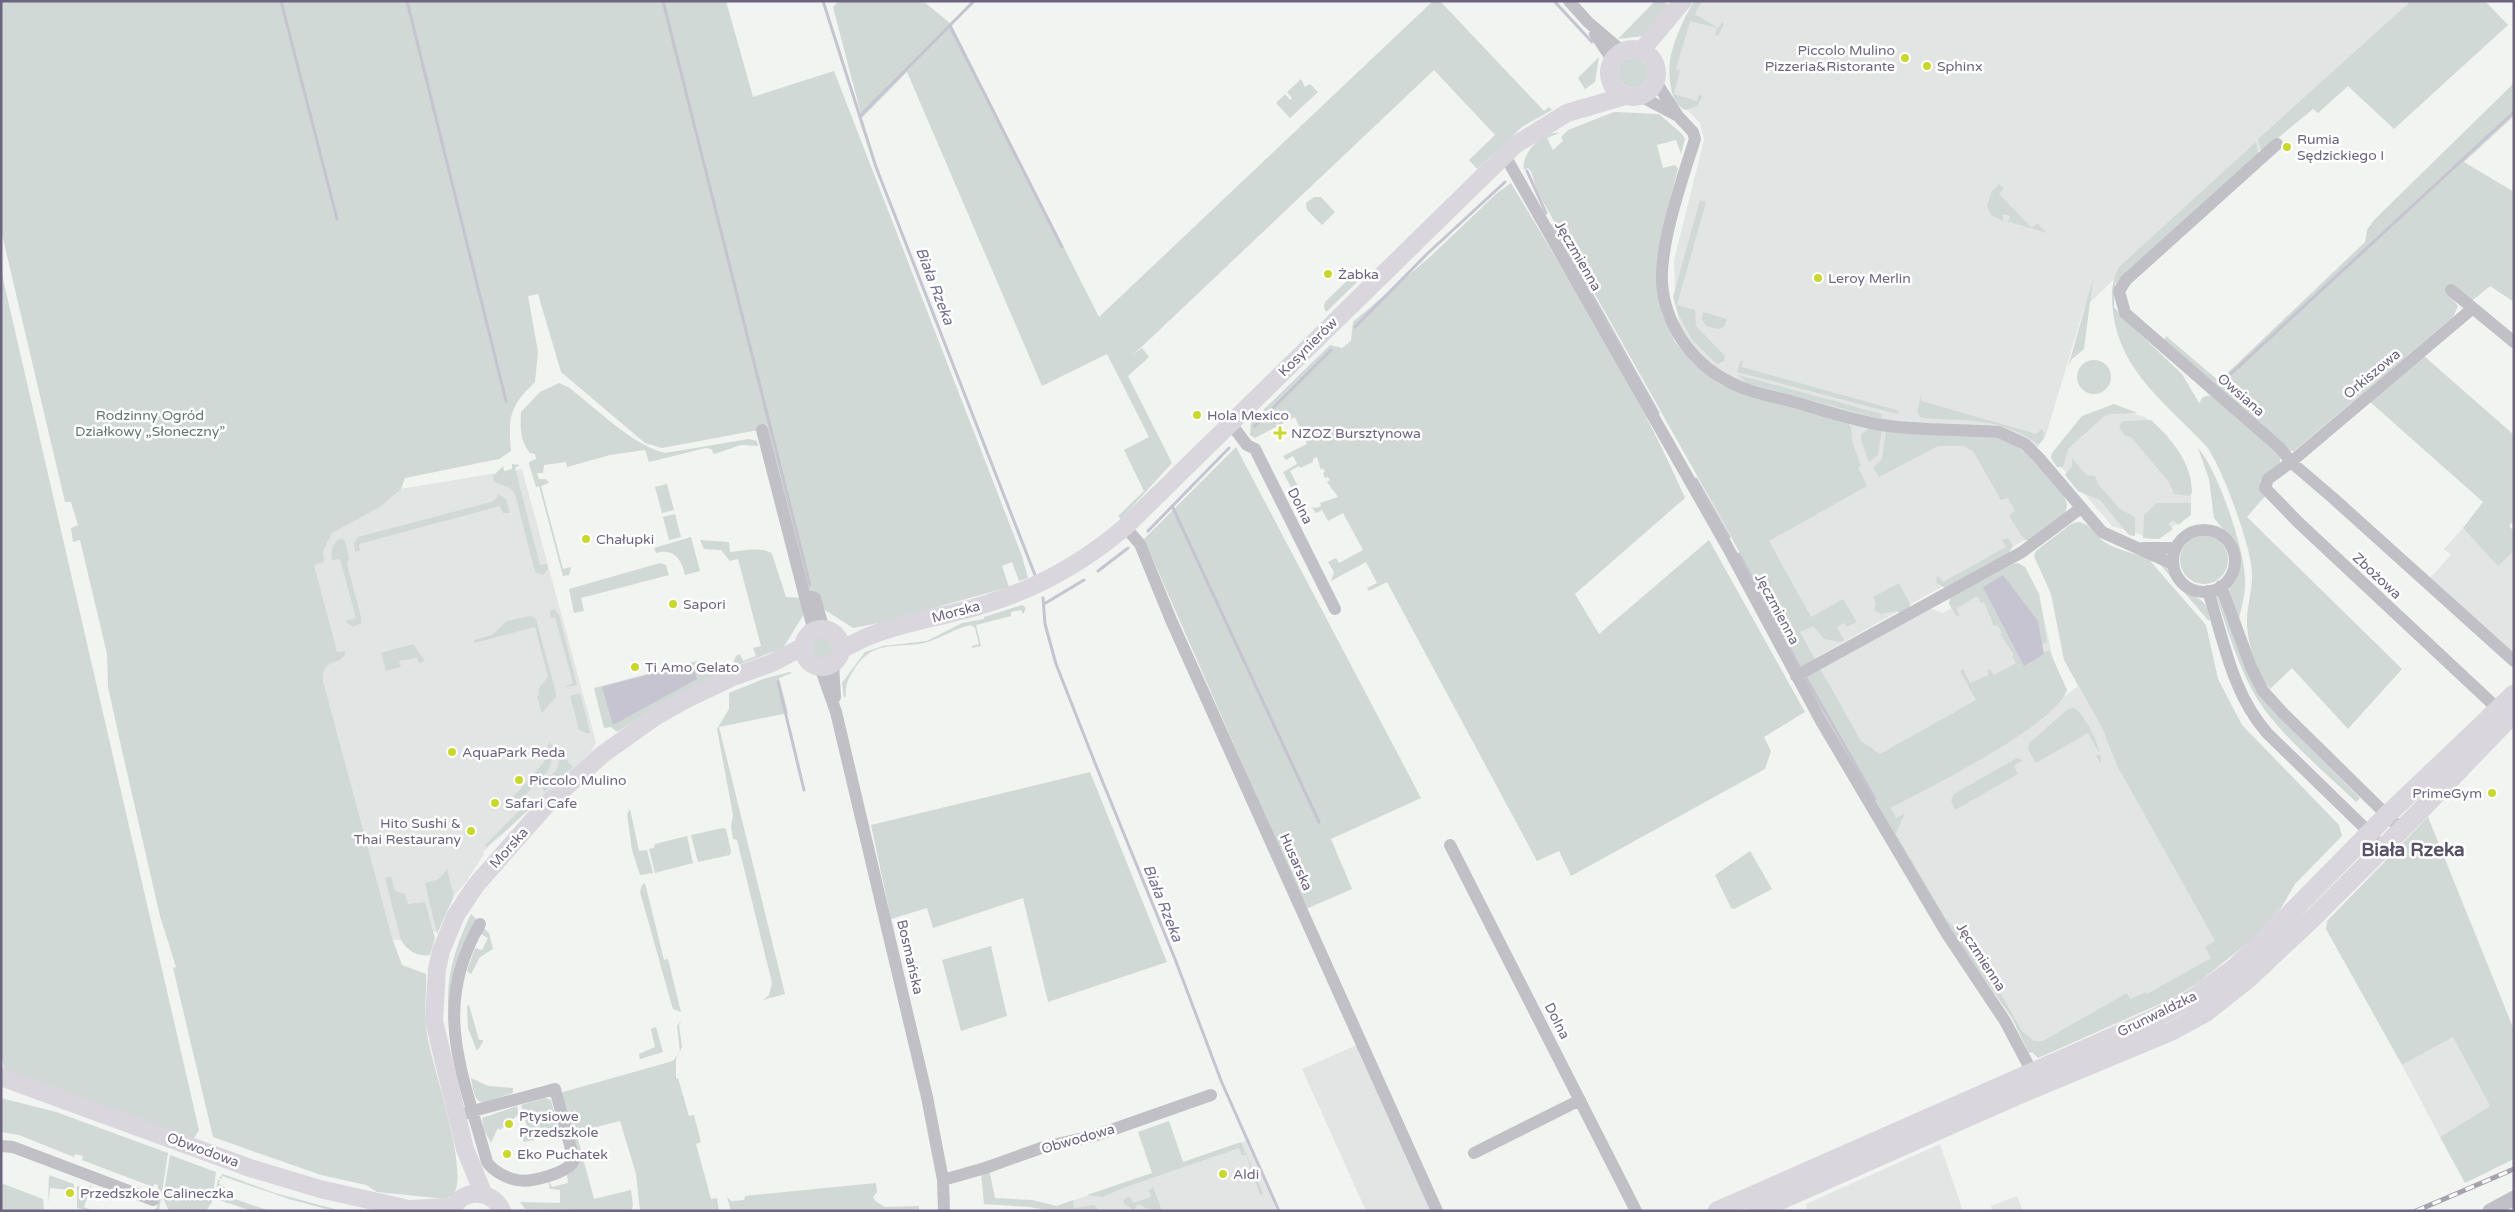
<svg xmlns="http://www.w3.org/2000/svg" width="2515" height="1212" font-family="'Varela Round',sans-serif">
<rect width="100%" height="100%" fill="#f1f4f1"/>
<path fill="#e3e5e4" d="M1698,1h730l-300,265 -44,42 -39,130 -17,21 2,78 -229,129 -103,-198 -23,-177 -1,-31 30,-120 -4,-17 -27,-28 7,-57z
M2120,410l25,7 22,18 24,44v35l-36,25 -43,-13 -60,-70 33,-39z
M522,469l74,273 -5,10 -108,100 1,2 -18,28 -12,14 -18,35 -35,9h-13l-111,-431z
M2463,528l35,37 16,-14v105l-85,-77 22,-24 -7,-6z
M2018,563l7,4 14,27 15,70 -194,111 -53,-99 123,-68 13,5 8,-5 2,-12z
M2078,686l25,44 14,36 17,30 81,145 -4,17 -64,37 -2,-3 -14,7 -3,-6 -87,48h-7l-12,-10 -46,-81 -30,-31 -50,-85 8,-20 -8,4 -6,-10 105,-59z
M2453,1037l37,69 -50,31 -38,-72z
M1359,1044l75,167h-68l-64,-142z
M1246,1141l31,70h-197l-23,-5z
M1940,1144l23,67h-156l-1,-7z
M2017,1196l6,15h-31l-1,-5z"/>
<path fill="#d0d9d5" d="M1,1h725l27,96 81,-26 188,485 6,22 -9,3 -7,-19 -10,4 7,21 -125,35 -31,6 -28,-18 -18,-19 -43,-162 -102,19 -17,-5 -84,-71 -23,-78 -10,2 10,56 -3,30c-25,24 -27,34 -24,69l-12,8 -94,19 -4,11 -21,18 -48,26 -9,18 1,11 -10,3 23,87 8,-1v3c-6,13 -23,3 -22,27l69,257 10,27 24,9c1,20 -3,40 1,60 5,33 42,135 27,160l-8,5 -69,-7 -11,-7 -45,-10 -108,-38 -40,-169 3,-1 -16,-51 -37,-161 -15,-68 -1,-33 -27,-114 -7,2 -2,-14 7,-3 -7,-23h-6l-64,-272z
M839,1h84l28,23 148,293 334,-316h7l104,110 5,-4 3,3 -30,17 -45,42 -8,-9 26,-25 -61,-65 -301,285 9,-7 7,9 -21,19 44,87 -51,56 -3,-3 26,-25 -20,-41 25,-13 -42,-83 -65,32 -135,-314 -45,46 -29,-111z
M1655,1h8l6,4 -26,31 -25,3z
M1694,1h8l-7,13 23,14 4,-6 2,2 -6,12 -3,-1 2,-7 -27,-7 -14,48 4,1 -6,24 23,7 2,-7 3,3 -5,9 -11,4c-18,-5 -19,-44 -14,-59 5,-18 13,-34 22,-50z
M2411,1h74l23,24 -114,104 -46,-43 -30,27 -5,-4 -52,43 -3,-13z
M1599,57l-4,25 -10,7 -7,-11z
M1618 73a15 15 0 1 1 30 0a15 15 0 1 1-30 0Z
M1301,79l4,8 5,-3 8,8 -28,26 -14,-15 9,-9 5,6 2,-2 -5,-6z
M2514,83v33l-50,46 50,30v110l-24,-16 -18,15 -26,-10 12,15 -5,11 -159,134h-4l-126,-110 2,-5 53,45 146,-139 2,-12 7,-10z
M1614,112l45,2 23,20 3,5 -4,15 -5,-14 -19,5 6,23 12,-3 3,4 -12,45 -4,100 13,28 18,22 28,21 46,16 80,21 4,5 1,14 9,25 -3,1 9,19 -98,55 42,76 32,-18 14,23 -10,5 -3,-4 -7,4 7,13 -4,2 -16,-3 -11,-13 -13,6 15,27 -14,8 -74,-138 -190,-338 -6,-20 -3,-3 -4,2c-4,-16 20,-40 35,-37l-12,5 6,12 10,-9 -2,-4 7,-7z
M2256,142l3,12 -144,130 -1,23 9,11 59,56 17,29 4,-6 8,-2 69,60v8l-20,18 7,13 -20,23 155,152 -54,60 -56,-61 -22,21c-13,-19 -23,-44 -23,-68 0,-16 6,-32 5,-49 -1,-26 -30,-105 -45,-125 -39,-42 -87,-75 -94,-135 -2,-16 -2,-30 6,-45z
M1511,183c61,103 126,205 174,315l-110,96 24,40 110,-94 96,172 -41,25 7,14 -6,18 -194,107 -12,-25 -22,10 -150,-279 -18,9 -2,-3 10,-5 -11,-21 -35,19 3,-9 -6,-10 8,-4 3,5 24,-13 -20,-37 -15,8 -6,-11 -6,3 -4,-6 4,1 5,-2 -1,-3 18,-6 -11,-15 3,-2 -2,-3 -3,1 -2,-5 2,-1 -2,-4 -2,2 -4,-13 -4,2v3l-13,6 -1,-2 -9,5 9,17 -6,3 -10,-19 14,-8 -4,-8 -7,4 -3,-4 24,-12 -12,-27 -40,21 -5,-3 1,-13 79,-77 12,3 9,-7 2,-19 78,-66 66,-63z
M1999,184l5,4 -5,6 33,34 5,-5 10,10 -41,-12 3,-1 1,-4 -7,-2v7l-12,-6 -4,-9 5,-15z
M1314,197h7l14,15 -13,13 -15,-15 -1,-7z
M1700,200l6,2 -29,103 18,5 1,16 29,30 -1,5 -7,3 -25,-24 -14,-26 -5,-17z
M1,270l198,860 -5,8 -7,1 -183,-69 -3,-22z
M1351,277l6,5 -31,30 -2,-5 1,-5z
M2093,279l-9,70 -12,10 -4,8z
M1703,312l24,7 -3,8 -6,2 -12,-3 -4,-7z
M2424,356l90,79v85l-5,6 5,5v20l-16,15 -35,-38 20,-26 -114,-101z
M2077 377a17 17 0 1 1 34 0a17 17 0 1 1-34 0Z
M1740,361h3l-1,6 158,44 -3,3 -160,-42z
M1738,375l144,39 -1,5 -134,-36z
M559,383l9,4c28,21 64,58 97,66l84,-14 8,2 1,5 -17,-1 -27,9 -3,-5 -5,-1 -57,14 -4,-12 -35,5 -43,12 -1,-5 -22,3 -1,8h-6l2,6h7l3,4 -8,3 22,83 8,-2 -2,8 -6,1 -24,-90 -3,1 -7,-23v-2l7,-3 -1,-5 -5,-1c-10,-12 -10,-26 -9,-41l19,-20z
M1921,395v6l116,33 4,-5 3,3 -1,7 -5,5c-38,-27 -72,-23 -117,-26l-4,-6z
M2114,404l24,9 -28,1 -7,3 -35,32 -5,18h-6l-6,-9 1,-5 30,-37z
M2151,420c21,20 41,42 41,73l-3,3 -15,-2 -5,-12 -38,-45 -6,-1 -6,-9 4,-6z
M1868,429l14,1 -4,25 -9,7 -7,-19 -1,-9z
M1886,430c29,2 103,1 125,13 17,9 29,25 41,39 9,11 20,19 12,33l-35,26 -5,-2 -15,-23 6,-5 -7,-13 -7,2 -28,-49 -10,-5h-25l-59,31 -6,-9 9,-9z
M1236,447l185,351 -90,41 21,50 -46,20 -162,-370z
M2198,448c20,22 46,100 47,130 1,15 -4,31 -7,45l-9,-34 9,-19 2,-13 -3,-11 -23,-28 -5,-39z
M2072,458l14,17 9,1 3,8 22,25 15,8v19l-6,-1 -29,-35 -22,-9 -13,-16 7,-9z
M512,464l8,1 -5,3 25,97 7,-1 1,5 -5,6 -8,-3 -20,-78 -5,-6 -16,-6 -1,-6 10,-10 1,5 8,-2z
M667,484l7,26 -12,3 -7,-26z
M497,493l9,6 4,14h-7l-3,-7 -141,38 1,7 -5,1 -1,-9 4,-6 133,-35 6,-4z
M2157,503h34v12l-13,10 -5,-5 -5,4 5,5 -14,10 -16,-1 1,-23z
M675,514l6,23 -12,3 -6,-23z
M2078,522c12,1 16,12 25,19 13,9 33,13 49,18l-1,3 55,63 12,54 24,46 97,100 3,11 -47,48 -15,26 -29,30 -53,43 -27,16 -133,59 -6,-6 -3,1 -17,-35 -65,-92 -143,-247 13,-11 4,2 40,71 19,13 96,-54 -16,-29 3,-2 7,14 19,-8 -2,-5 3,-1 4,6 22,-12 -4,-7 2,-1 -14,-21 2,-1 -5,-8 -3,1 -10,-24 -3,1 -4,-7 -21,13 4,6 -3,2 -8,-13 1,-6 63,-34 5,-1 7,4 14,27 8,48 -5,2 -2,-16 -16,37 25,-15 18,40c-11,35 -141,99 -176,118l5,10 9,-5 -9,21 50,85 30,31 46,81 12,10h8l85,-48 4,6 14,-7 2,2 64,-36 -6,-11 10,-6 -81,-145 -17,-30 -14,-36 -39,-70 -13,-66 -17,-38 2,-5 35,-27z
M2180 560a24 24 0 1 1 48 0a24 24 0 1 1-48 0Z
M691,537l9,34 -15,4c-4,-17 -11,-27 -29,-22l-2,-5z
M341,538l4,3 4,17 -2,6 14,53v6l-8,4 -8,-6 11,-3 -16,-59 -8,1c-1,-9 0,-17 9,-22z
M2008,538l5,8 -4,7 -64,35 -8,-5 -1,-5 2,-2 5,6 63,-35 -4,-7z
M700,540l29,2 1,10c12,-1 33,-6 42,2l14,43 15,1 3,16 -21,34 -47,18 -3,-2 3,-8 4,-2 3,7 13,-5 -3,-8 8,-2 -23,-87 -8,2 -9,-11 -17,-1z
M2158,562c13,7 12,12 21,22 14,16 29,11 31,37l-2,-1z
M660,563l6,2 3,10 -88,23 3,13 -10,2 -5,-24z
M1899,583l11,21 -1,4 -10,5 -2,-2 -16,3 -7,-4 2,-7 -3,-6z
M2219,592l42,104 16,19 83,83 -4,4c-31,-30 -76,-67 -98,-102 -20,-32 -30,-71 -43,-106z
M1022,605l4,3 -3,6 -2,-4 -10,2v4l-35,9 5,21 -9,2v-2l7,-2 -4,-16 -4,-3c-16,3 -31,14 -47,18 -28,6 -50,-4 -69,25 -6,10 -10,15 -9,28l-2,2 -2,-15 23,-31 18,-6 44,-5 35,-18 22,-4v-2z
M554,609l5,6 18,70 -11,2v-1l7,-3 -18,-66 -4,1 -1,-7z
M530,616l6,3 20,74v4l-14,16 -5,-17 2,-1 -1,-6 10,-12 -13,-50 -61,16v-3l18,-5 15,-14z
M812 648a11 11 0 1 1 22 0a11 11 0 1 1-22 0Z
M413,644l12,17 -6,2 -2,-5 -18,3 2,6 -15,4 -5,-18z
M697,661l6,1 -1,3 3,1 2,-3 12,2v9l-52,26 -50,32 -6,-5 -7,1 -10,-40z
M790,672l2,1 -13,5 9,35 -69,14 66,267 -22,6 6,-5 3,-12 -35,-143 -4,-1 -2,-12 2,-12 -16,-86 12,-20v-16l34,-14z
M580,693l10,39 -1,2 -10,-4 -9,-34z
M2074,708c12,7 29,43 27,56l-5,-8 4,-2 -12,-21 -52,30 -8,-14 1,-6 39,-34z
M549,742l6,7 -6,20 -32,35 -5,3 -4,-4 36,-41z
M561,754l12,13 -29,25 -2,-6 15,-17z
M2017,758l6,2 -9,6 4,8 -63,36 -4,-10 3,-6z
M1090,772l77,190 -119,40 -25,-104 -90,30 -6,-20 -36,11 -20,-94z
M539,800l-40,37 -1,-1 -11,11 -2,-2 42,-42z
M630,809l9,42 8,-1 6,23 -13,2 -8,-25 -5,-36z
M2428,817l86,213v129l-49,24 -25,-46 50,-31 -37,-69 -51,28 -76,-136 1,-8z
M723,828l3,1 5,22 -1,4 -32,7 -7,-27z
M687,836l6,27 -38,10 -6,-24 5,-1 1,-4z
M1750,851l22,38 -38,20 -3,-1 -16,-33z
M447,869l7,27 -17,38 -12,-51 14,-4z
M391,876l4,15 10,3 3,10 17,-2 10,36 -5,17c-13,2 -22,-4 -29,-15l-16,-62z
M645,883l19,77 4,-1 13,53 -8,-3 -1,-3 -32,-114 2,-7z
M471,914l8,8 -22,48 4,117c-15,-69 -23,-106 10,-173z
M483,927l6,6 4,16 -13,8 -9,17 -4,-3 8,-23 7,2 6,-12 -9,-5z
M991,946l16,70 -46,15 -19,-71z
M469,1005l10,35h4v2l-6,9 -9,-23 -1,-22z
M682,1020l-3,5 3,22 -6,12v19h2l11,38 5,-1 7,27 -5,2 15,55 6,-1 2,13h-79l-4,-37 -16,-53 -44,11 18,67 37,-9 2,16 -2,5 -106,-2 -5,-7 40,1v-13l-10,-1 -2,-9 4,7 16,-4 -1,-8 6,-5 -12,-75 2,-3 110,-31 7,-9 -3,-26z
M656,1027l7,25 -23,7 -1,-5 16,-7 -4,-18z
M471,1078l17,8 25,2v5l-30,10c-10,-3 -10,-16 -12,-25z
M1,1098l55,14 112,41 -9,58h-6l4,-4 1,-22 -4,-1 -1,3 -71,-27 1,-4 -8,-2 -1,3 -55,-22 -18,-3z
M545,1098l6,2 7,27 -17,4 1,4 -9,2 1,3 -10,2 -3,-9 2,-1 -1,-4 5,-1 -6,-22z
M517,1106l2,8 -19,16 -2,-2 -7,15 -7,-13 -2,-12z
M1169,1121l14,41 58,-20 22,51 -3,2 -14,-40 -4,1 -3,-8 -116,40 -20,9 -16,-2 65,-22 -14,-41z
M170,1155l46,17 -4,30 -6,9h-37l-6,-13z
M989,1169l6,29 37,2 25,6 16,-6 1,8 20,-3 6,6h-47l-24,-4 -45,-3 -3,-32z
M223,1174l52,19 67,18h-8l-45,-12 -67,-23 -1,3 -2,-1z
M49,1175l25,9v18l-1,-12 -23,-2 -2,15z
M218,1180h2l-1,4 6,3 -2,8 47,16h-18l-33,-11 -5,1z
M1,1183l42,16 1,12h-43z
M92,1183l-8,24 9,4 -16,-3v-22l11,3z
M876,1183l1,9 -4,5 2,4 10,6 34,-1v5h-188l-4,-14 4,4 13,-1 1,-4z
M1153,1187l9,24h-10l-14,-7 -4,6 -10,-6 -1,-4 6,-4 4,7 18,-6 -2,-7z"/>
<path fill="#c6c4d0" d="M2003,575l35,46 6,33 -20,12 -41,-79z
M692,663l5,16 -84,46 -11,-38z"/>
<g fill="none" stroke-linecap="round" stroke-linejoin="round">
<path stroke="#c6c4d0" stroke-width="3" d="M281,1l56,218
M407,1l99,400
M663,1l147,584
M823,1l53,166 159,408
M1555,2l37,40
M950,26l112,221
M860,116l114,-115
M1527,171l19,42
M1553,225l105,188
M1355,327l73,-74 77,-71
M2222,382l292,-270
M1255,426l76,-76
M1696,479l33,58
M1172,506l147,316
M1148,531l81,-83
M1739,554l60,112
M1098,571l30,-23
M1043,598l2,26 11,40 39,99 80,196 47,124 57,128
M1044,604l40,-24
M1806,678l69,121
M778,682l26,108"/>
<path stroke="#c2c0c7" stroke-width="12" d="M1569,1l19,21 35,30
M1595,34l18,27
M1656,82l22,34 15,16 2,7c-13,40 -35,104 -33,144 3,40 28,78 64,97 20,12 46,16 68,22 29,8 58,18 88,23 38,6 79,4 117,7l26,12 14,14 63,74 71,32
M1640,96l38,20
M2277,144l-151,136 -7,11 6,22 155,135 11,14 42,36 181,163
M1504,154l224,394 93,173 126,213 58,87 27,51
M2451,290l63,52
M2473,308l-182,154 -23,17 -3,9 34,35 199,186
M1231,424l16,21 8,4 80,160
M762,430l52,202
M1125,527l15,17 31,76 266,591
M2173 561a31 31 0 1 1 62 0a31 31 0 1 1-62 0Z
M2143,548h33
M2221,586l30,81 12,24 20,22 119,117
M2208,591c16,50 24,102 59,142l107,104
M805,595l10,3 9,32
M833,664l2,33
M820,667l16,45 91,385 16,83 1,31
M1796,676l226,-124 59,-44
M1450,845l186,366
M456,1116l17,-5 82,-22 19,71c-5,13 -44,23 -57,20 -11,-2 -24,-9 -30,-18 -23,-87 -57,-152 -7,-238
M1,1146l12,1 140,53
M1474,1153l106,-53
M943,1180l42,-12 59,-21 53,-12 114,-40"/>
<path stroke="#c2c0c7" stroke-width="15" d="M2490,1211l24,-13"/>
<path stroke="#d9d6de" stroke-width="18" d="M1609 73a24 24 0 1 1 48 0a24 24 0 1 1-48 0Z
M1641,51l42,-50
M803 648a19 19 0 1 1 38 0a19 19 0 1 1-38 0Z
M841,650c10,-5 20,-11 31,-15 36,-14 76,-19 114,-31 52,-16 97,-41 139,-77l390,-382 52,-32 58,-17
M1,1077l249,91 70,21 89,20 44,-2
M483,1193l-18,-44 -31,-128 3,-52 4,-18 15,-36 20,-30 73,-83 54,-48 52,-37 30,-17 48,-23 39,-14 32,-17
M452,1211c9,-24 41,-22 50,0"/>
<path stroke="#d9d6de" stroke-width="19" d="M1717,1211l434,-191 44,-23 38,-28 30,-28 124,-126 127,-121
M1756,1211l260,-115 156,-65 33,-18 43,-34 65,-61 110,-110 91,-95"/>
<defs>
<path id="rail" d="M2416,1211l98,-42"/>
</defs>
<use href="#rail" stroke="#a6a3ad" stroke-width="5"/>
<use href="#rail" stroke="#fff" stroke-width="3" stroke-dasharray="9" stroke-linecap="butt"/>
</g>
<g fill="#c8d82d" stroke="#fff" stroke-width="2">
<circle cx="1905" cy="58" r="5"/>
<circle cx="1927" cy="66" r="5"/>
<circle cx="2287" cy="147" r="5"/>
<circle cx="1328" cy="274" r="5"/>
<circle cx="1818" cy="278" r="5"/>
<circle cx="1197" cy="415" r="5"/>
<path d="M1277.5 425.5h5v5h5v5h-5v5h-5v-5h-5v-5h5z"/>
<circle cx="586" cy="539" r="5"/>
<circle cx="673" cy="604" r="5"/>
<circle cx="635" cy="667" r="5"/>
<circle cx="452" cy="752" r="5"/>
<circle cx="519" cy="780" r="5"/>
<circle cx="2492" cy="793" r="5"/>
<circle cx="495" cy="803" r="5"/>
<circle cx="471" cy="831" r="5"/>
<circle cx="509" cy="1124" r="5"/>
<circle cx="507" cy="1154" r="5"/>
<circle cx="1223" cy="1174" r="5"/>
<circle cx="70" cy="1193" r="5"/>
</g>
<g text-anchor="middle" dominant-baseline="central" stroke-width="5" stroke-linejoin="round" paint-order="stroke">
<g font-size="14" fill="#6d6580" stroke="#fff" text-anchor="start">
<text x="1895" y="50" text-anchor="end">Piccolo Mulino<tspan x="1895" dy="16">Pizzeria&amp;Ristorante</tspan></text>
<text x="1937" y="66">Sphinx</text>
<text x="2297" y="139">Rumia<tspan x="2297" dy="16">Sędzickiego I</tspan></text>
<text x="1338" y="274">Żabka</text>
<text x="1828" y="278">Leroy Merlin</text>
<text x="1207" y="415">Hola Mexico</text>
<text x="1291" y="433">NZOZ Bursztynowa</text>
<text x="596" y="539">Chałupki</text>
<text x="683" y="604">Sapori</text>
<text x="645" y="667">Ti Amo Gelato</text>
<text x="462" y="752">AquaPark Reda</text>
<text x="529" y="780">Piccolo Mulino</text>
<text x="2482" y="793" text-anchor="end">PrimeGym</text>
<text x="505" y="803">Safari Cafe</text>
<text x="461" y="823" text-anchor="end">Hito Sushi &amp;<tspan x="461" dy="16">Thai Restaurany</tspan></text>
<text x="519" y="1116">Ptysiowe<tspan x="519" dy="16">Przedszkole</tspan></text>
<text x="517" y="1154">Eko Puchatek</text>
<text x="1233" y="1174">Aldi</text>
<text x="80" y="1193">Przedszkole Calineczka</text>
</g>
<g font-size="14" fill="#6d6580" stroke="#fff">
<text transform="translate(1578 256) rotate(60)">Jęczmienna</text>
<text transform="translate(1308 347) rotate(-45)">Kosynierów</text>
<text transform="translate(2372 374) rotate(-40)">Orkiszowa</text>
<text transform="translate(2241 395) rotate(41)">Owsiana</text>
<text transform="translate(1300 506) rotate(63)">Dolna</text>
<text transform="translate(2377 576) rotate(43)">Zbożowa</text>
<text transform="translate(1777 609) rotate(62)">Jęczmienna</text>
<text transform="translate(956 612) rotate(-15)">Morska</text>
<text transform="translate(509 848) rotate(-48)">Morska</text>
<text transform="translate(1296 862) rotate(66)">Husarska</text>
<text transform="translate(910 957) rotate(77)">Bosmańska</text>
<text transform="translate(1981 957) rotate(57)">Jęczmienna</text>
<text transform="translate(2157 1014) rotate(-26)">Grunwaldzka</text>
<text transform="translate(1557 1021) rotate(63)">Dolna</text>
<text transform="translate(1078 1139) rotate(-16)">Obwodowa</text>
<text transform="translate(203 1150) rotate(20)">Obwodowa</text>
</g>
<g font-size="14" fill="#637871" stroke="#fff">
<text x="150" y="415">Rodzinny Ogród<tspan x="150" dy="16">Działkowy „Słoneczny”</tspan></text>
</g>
<g font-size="15" font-style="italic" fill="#747092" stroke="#fff">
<text transform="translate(935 286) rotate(69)">Biała Rzeka</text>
<text transform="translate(1163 903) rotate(68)">Biała Rzeka</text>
</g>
<g font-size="19" font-weight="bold" fill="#585366" stroke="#fff">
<text x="2413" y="850">Biała Rzeka</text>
</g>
</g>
<rect width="2515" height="1212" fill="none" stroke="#6d6580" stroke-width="5"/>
</svg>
